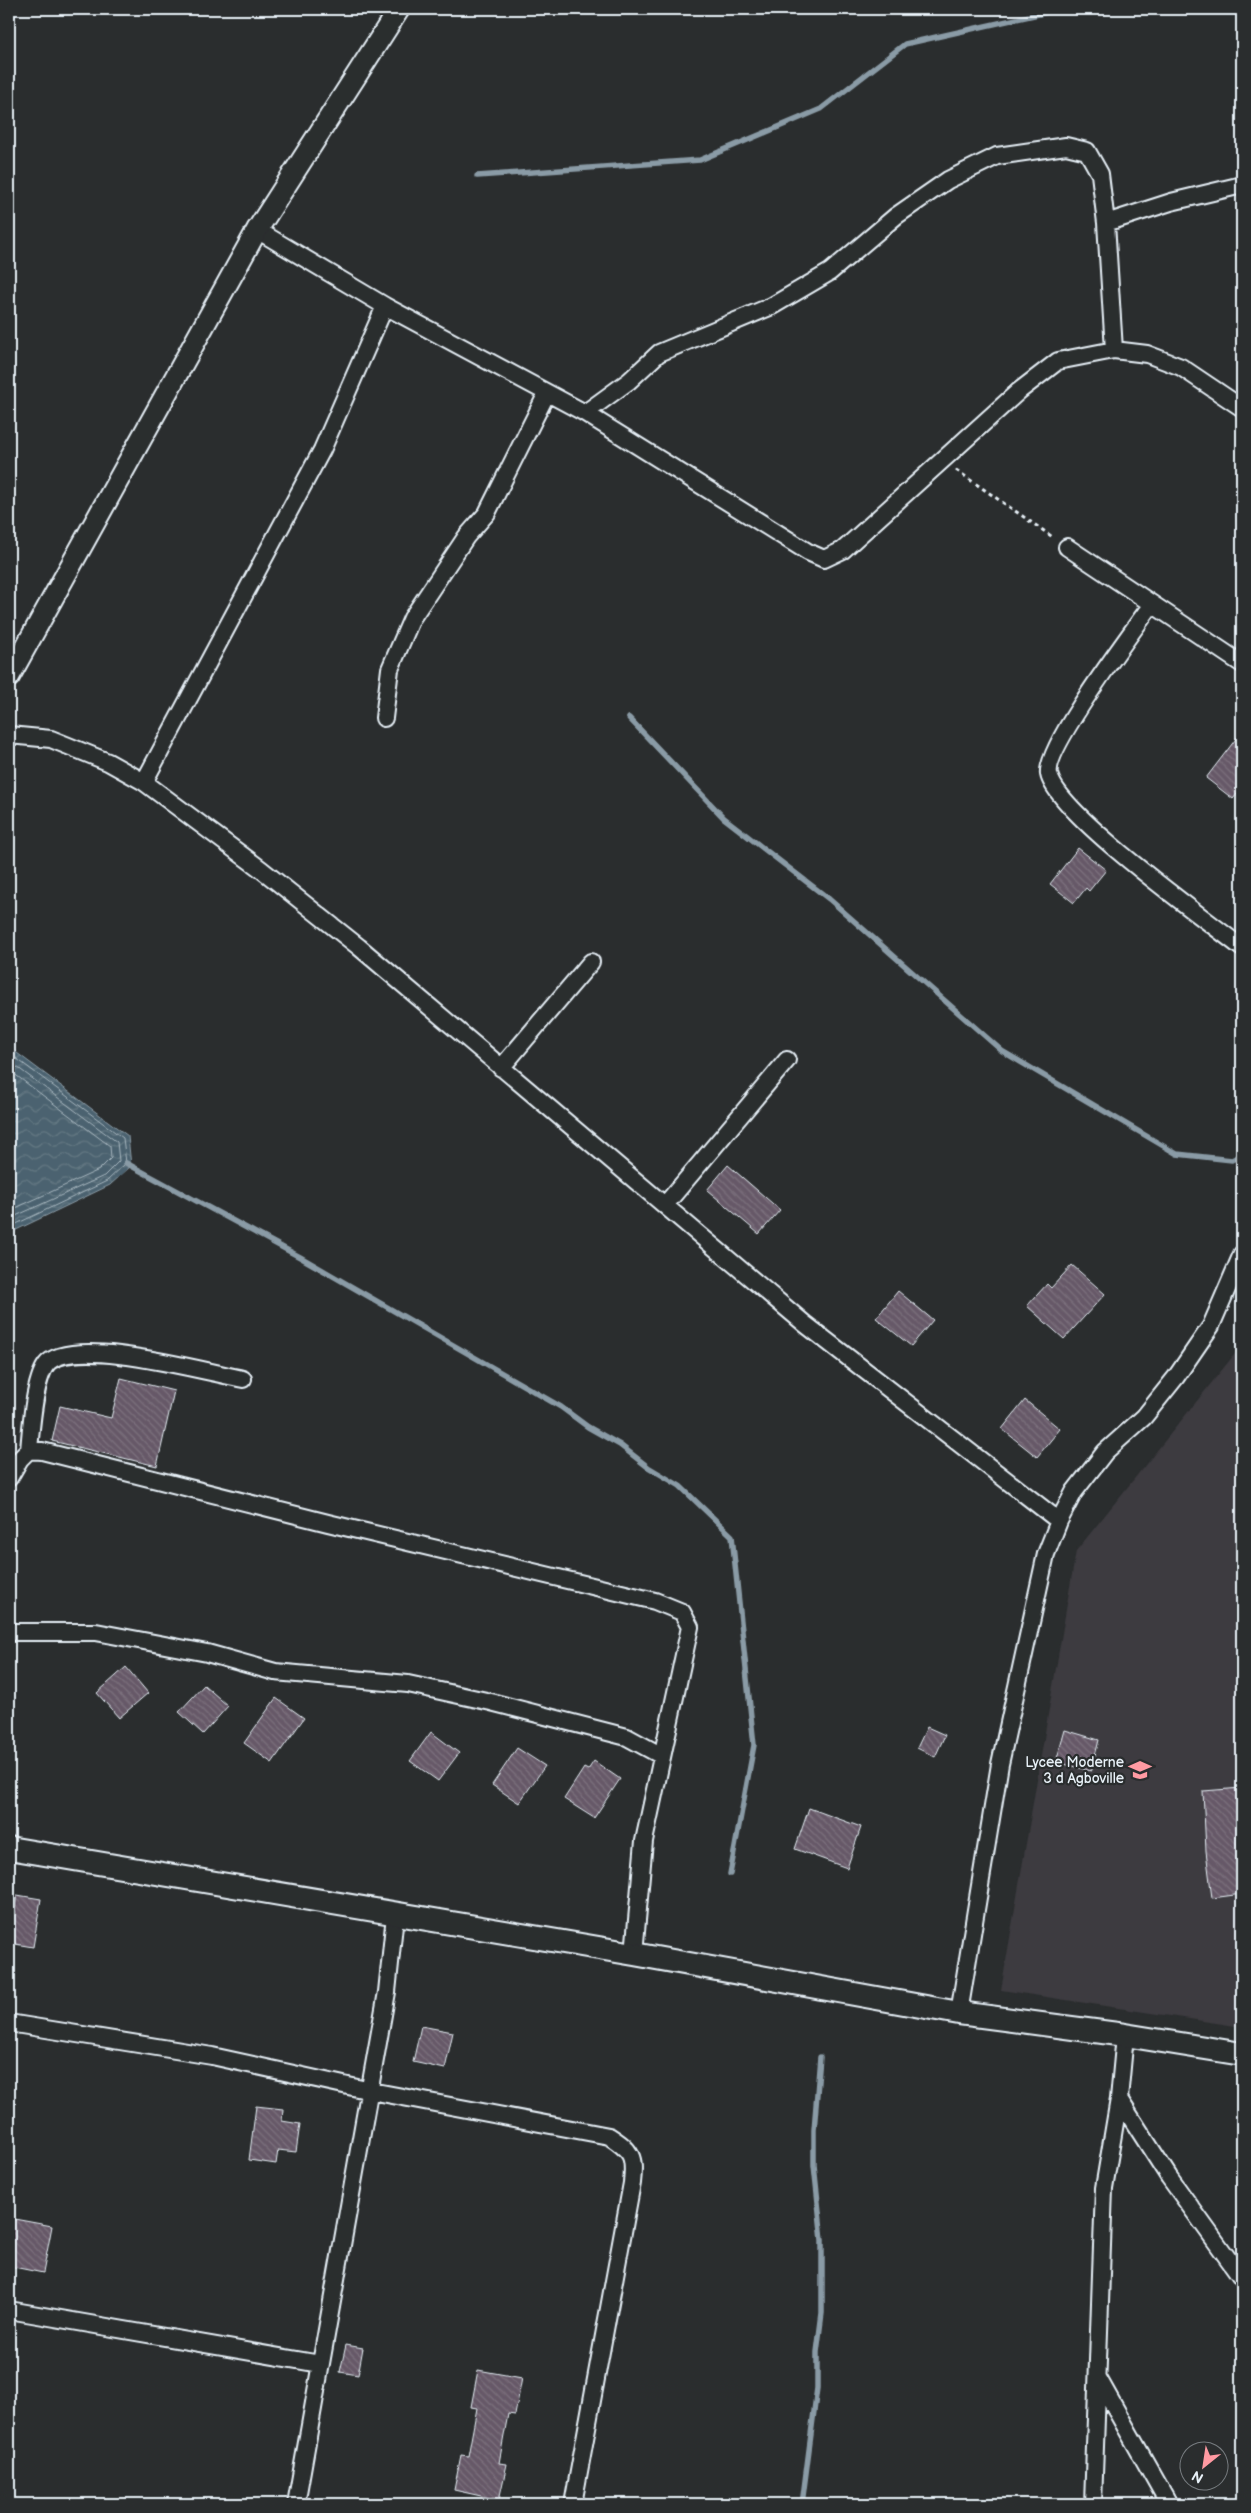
<svg xmlns="http://www.w3.org/2000/svg" width="1251" height="2513" font-family="'Balsamiq Sans',sans-serif">
<defs>
<pattern id="water-waves" width="16" height="10" patternUnits="userSpaceOnUse" patternTransform="scale(1.25)"><rect width="16" height="10" fill="#4b626f"/><path d="M0 5q4-4 8 0t8 0" fill="none" stroke="#657984"/></pattern>
<pattern id="building-back-hatch" width="6" height="6" patternUnits="userSpaceOnUse" patternTransform="scale(1.25)"><rect width="6" height="6" fill="#665967"/><path d="M-1 5l2 2M0 0l6 6M5-1l2 2" fill="none" stroke="#7c717e"/></pattern>
</defs>
<rect width="100%" height="100%" fill="#2a2d2e"/>
<filter id="ink" filterUnits="userSpaceOnUse"><feTurbulence type="fractalNoise" baseFrequency=".02" numOctaves="2"/><feDisplacementMap in="SourceGraphic" scale="10" xChannelSelector="R" yChannelSelector="G"/><feConvolveMatrix kernelMatrix="1 2 1 2 8 2 1 2 1" color-interpolation-filters="sRGB"/></filter>
<g filter="url(#ink)">
<path fill="#3c3a3f" d="M1242,1345v682l-241,-37 75,-439z"/>
<path fill="url(#water-waves)" stroke="#8a9ba6" d="M9,1047l119,89 3,30 -21,19 -96,46 -5,-2z"/>
<g fill="none" stroke-linecap="round" stroke-linejoin="round">
<path stroke="#a9b8c1" stroke-width="1" d="M9,1053l114,85 3,25 -19,18 -93,44h-5
M9,1061l108,81 2,19 -15,15 -95,43
M9,1070l101,76 1,12 -12,12 -90,41"/>
<path stroke="#8a9ba6" stroke-width="5.5" d="M477,176l223,-16 121,-51 84,-65 156,-35
M629,718l95,100 105,81 173,152 175,103 55,6 10,-6
M126,1163l174,94 261,150 27,20 32,18 28,22 32,19 52,50 22,209 -24,129
M802,2504l15,-116v-36l5,-39v-73l-8,-75v-35l6,-73"/>
</g>
<path fill="url(#building-back-hatch)" stroke="#e8f1f8" d="M1242,731v57l-9,11 -27,-21z
M1078,848l28,22 -17,21 -3,-3 -12,15 -24,-19z
M728,1165l52,45 -21,24 -52,-44z
M1072,1265l33,29 -41,45 -37,-33 20,-22 4,4z
M898,1291l35,29 -22,26 -35,-28z
M121,1378l53,13 -17,75 -105,-25 8,-35 51,12z
M1025,1400l35,29 -23,28 -35,-28z
M126,1667l22,26 -29,25 -22,-25z
M204,1685l24,21 -25,28 -24,-22z
M276,1698l28,20 -32,45 -28,-20z
M927,1727l18,8 -10,22 -18,-9z
M1065,1730l34,10 -8,31 -35,-9z
M431,1732l28,21 -21,28 -28,-20z
M517,1748l28,18 -26,37 -27,-18z
M594,1761l26,18 -26,39 -30,-19 20,-31 4,2z
M1242,1788v106l-30,4 -6,-47 -3,-60z
M809,1808l52,19 -14,41 -52,-19z
M17,1895l24,4 -8,48 -24,-4z
M421,2026l32,6 -8,37 -32,-7z
M256,2106l27,3 -1,12 18,3 -4,28 -18,-2 -2,14 -27,-4z
M9,2218l43,8 -9,47 -34,-7z
M346,2345l17,3 -5,27 -18,-3z
M478,2370l44,8 -7,37 -7,-1 -9,49 8,1 -8,36 -45,-10 7,-35 7,1 9,-48 -6,-1z"/>
<g fill="none" stroke-linecap="round" stroke-linejoin="round">
<defs>
<path id="minor" d="M1106,223l65,-21 71,-17
M257,230l128,76 200,107 223,139 16,7 19,-9 176,-159 39,-30 56,-11 33,4 34,13 61,41
M585,413l44,-32 30,-28 113,-47 58,-34 66,-56 52,-36 49,-24 69,-10 21,5 13,23 6,49 8,127
M1067,547l175,117
M1152,604c-19,27 -108,144 -103,170 7,39 157,145 193,174
M384,718l6,-49 22,-51 54,-81 21,-24 60,-120
M9,735l42,4 57,23 36,20 118,88 97,77 446,377 254,197
M144,782l178,-332 63,-144
M501,1068l90,-106
M665,1205l122,-145
M29,1450c2,-22 5,-68 17,-85 23,-31 160,7 197,14
M9,1478l11,-19 9,-9 13,1 286,72 327,78 27,11 8,15 -46,214 -10,113
M9,1632h87l111,21 68,19 133,12 83,18 136,35 35,19
M959,2013l41,-249 46,-210 13,-33 15,-29 31,-40 39,-35 32,-40 35,-51 31,-72
M9,2023l203,33 159,35 238,45c23,15 26,20 23,47l-59,321
M1119,2099l50,78 73,101
M9,2310l311,54
M1098,2378l71,126
M296,2504l91,-512 8,-77
M1093,2504l11,-316 15,-89 6,-64"/>
<path id="tertiary" d="M9,677l248,-447 142,-221"/>
<path id="secondary" d="M9,1848l625,106 325,59 166,22 117,19"/>
</defs>
<use href="#minor" stroke="#e8f1f8" stroke-width="20"/>
<use href="#tertiary" stroke="#e8f1f8" stroke-width="24"/>
<use href="#secondary" stroke="#e8f1f8" stroke-width="26"/>
<path stroke="#e8f1f8" stroke-width="3" stroke-dasharray="4 4" stroke-linecap="butt" d="M956,470l98,68"/>
<use href="#minor" stroke="#2a2d2e" stroke-width="16"/>
<use href="#tertiary" stroke="#2a2d2e" stroke-width="20"/>
<use href="#secondary" stroke="#2a2d2e" stroke-width="22"/>
</g>
</g>
<defs>
<symbol id="school-bare" viewBox="-9 -9 18 18"><path d="M0-5L7-2L0 1L-7-2ZM-4 1L0 2.5L4 1V4Q0 6-4 4Z" fill="#ff9aa2" stroke="#2a2d2e" stroke-width="2.5" paint-order="stroke"/></symbol>
</defs>
<g fill-rule="evenodd">
<use href="#school-bare" x="1124" y="1754" width="32" height="32"/>
</g>
<g text-anchor="middle" dominant-baseline="central" stroke-width="4.5" stroke-linejoin="round" paint-order="stroke">
<g font-size="14" fill="#e8f1f8" stroke="#2a2d2e" text-anchor="end">
<text x="1124" y="1762">Lycee Moderne<tspan x="1124" dy="16">3 d Agboville</tspan></text>
</g>
</g>
<rect width="1251" height="2513" fill="none" stroke="#2a2d2e" stroke-width="30"/>
<rect x="15" y="15" width="1221" height="2483" fill="none" stroke="#e8f1f8" stroke-width="2" filter="url(#ink)"/>
<g transform="translate(1204 2466) rotate(210)"><circle r="24" fill="#2a2d2e" stroke="#767b7f"/>
<path d="M0-4L9 19L0 12L-9 19Z" fill="#ff9aa2"/>
<text y="-8" font-size="14" font-weight="bold" text-anchor="middle" fill="#e8f1f8">N</text>
</g>
</svg>
